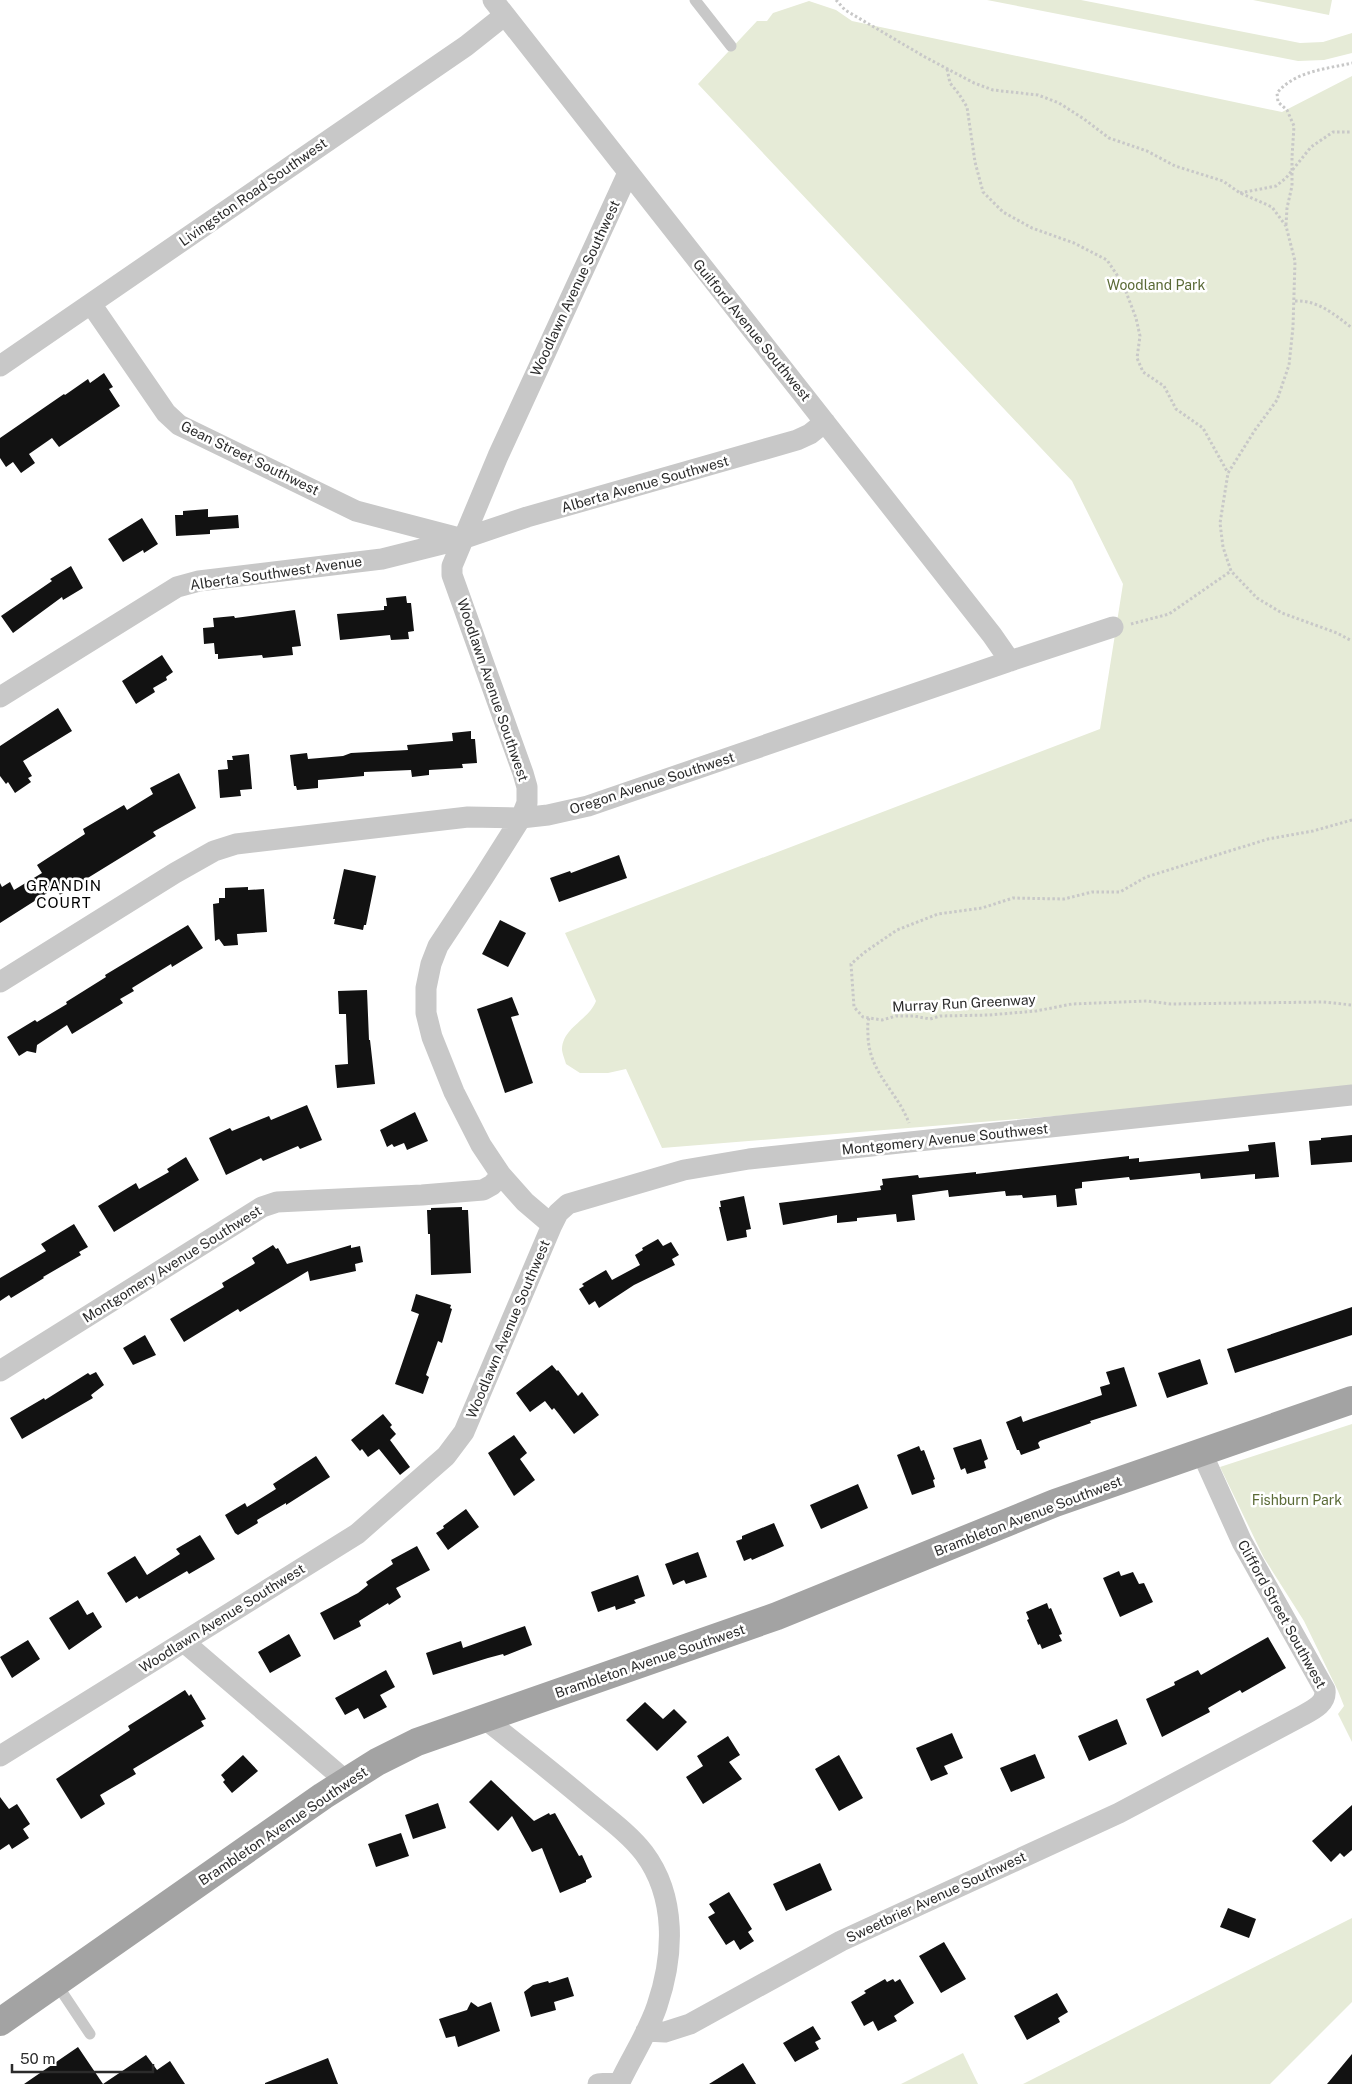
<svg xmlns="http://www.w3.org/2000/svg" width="1352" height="2084" font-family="'Public Sans',sans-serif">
<rect width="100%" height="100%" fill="#fff"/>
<path fill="#e6ebd7" d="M987,0h94l219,43 23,-1 29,-9v20l-28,7 -26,1z
M1253,0h79l-3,15z
M809,1l27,9 16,11 430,91 70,-36v1016l-690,56 -36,-79 -18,4h-28l-14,-9c-1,-4 -4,-11 -4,-15 1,-22 27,-29 34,-48l-31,-68 535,-204 23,-145 -51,-103 -374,-397 59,-63h10l6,-8z
M1352,1424v318l-14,-28 6,-8 -6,-15 -34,-70 -40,-63 -44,-91z
M1352,1918v84l-82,82h-247z
M963,2053l15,31h-77z"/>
<path fill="#121212" d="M104,373l9,14 -4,2 11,17 -61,41 -7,-9 -23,16 6,9 -14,10 -8,-11 -7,5 -6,-9v-20l64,-44 1,1 23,-16 2,4z
M208,509v8l30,-2 1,13 -29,2v4l-34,2 -1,-21h8v-4z
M142,518l16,26 -14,9 -1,-3 -20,12 -15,-23z
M71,566l12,22 -20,12 -1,-3 -49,36 -12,-17 51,-35 -2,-2z
M406,596l1,7h4l3,28 -6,1 1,7 -18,1 -1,-5 -50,5 -3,-26 47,-4v-4h3l-1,-8z
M295,610l6,36 -9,1 1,8 -30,3 -1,-3 -44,4v-5h-3l-1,-11 -10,1 -1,-16 11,-1 -1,-9 21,-2 1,2z
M162,655l11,17 -7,5 1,3 -14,8 2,4 -19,12 -14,-23z
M58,708l14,23 -49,30 9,15 -4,2 3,4 -16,11 -7,-11 -2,2 -6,-8v-30z
M471,731v8h4l2,24 -15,1 1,4 -34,2v5l-17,2 -1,-7 -47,2v4l-46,4v8l-21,2 -1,-4h-2l-4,-31 17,-2 1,6 35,-3 8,-3 57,-3 -1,-5 46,-4 -1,-8z
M249,754l3,35 -12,1 1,6 -21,2 -2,-28 10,-1 -1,-9h6l-1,-4z
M179,773l17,35 -43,24 3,4 -96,59 -5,-7 -55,35v-40l2,4 8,-5 4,8 28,-17 -5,-8 48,-31 -2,-5 41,-24 3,5 26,-16 -3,-6z
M619,855l8,23 -68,24 -9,-24 20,-7 1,2z
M344,869l32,7 -10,49h-2l-1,5 -29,-6 1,-5h-2z
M248,887v3l16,-1 3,43 -30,2 1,11 -14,1 -5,-7 -4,2 -2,-37 6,-1v-5h6v-10z
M500,920l26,13 -18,34 -26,-13z
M188,925l15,23 -31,19 -1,-3 -39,24 2,3 -14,8 3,4 -51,31 -5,-9 -30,20 -1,8 -9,-2 -8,5 -12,-19 28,-17 2,2 30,-18 -1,-2 40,-25 -1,-2z
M367,990l2,50h1l5,44 -38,4 -2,-23 13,-1 -2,-50h-7l-1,-23z
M512,997l7,18 -8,2 22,66 -28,10 -28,-84z
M307,1105l15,35 -22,9 -2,-3 -35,15 -2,-3 -35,17 -17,-37 21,-10 2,3 37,-15 2,4z
M415,1112l13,29 -21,9 -3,-7 -10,4 -2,-3 -5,3 -7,-17z
M1352,1135v27l-41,3 -2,-24 12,-1v-2z
M1275,1142l4,35 -24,2v-5l-54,5 -1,-6 -70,7 -1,-3 -47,5v6l-7,1 2,16 -20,2 -1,-12 -33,3 -1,-3 -16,1 -1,-5 -56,6 -1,-7 -36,5 3,25 -18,2 -1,-8 -39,4v3l-20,2v-8l-54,10 -4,-22 102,-13 -1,-4 3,-1 -1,-6 36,-4 1,3 57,-6v2l153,-18v3l10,-1v4l110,-11 -1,-6z
M186,1157l13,23 -85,52 -16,-26 38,-23 3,6 30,-17 -2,-3z
M744,1196l7,33 -5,1 1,7 -20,4 -8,-34h2l-1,-6z
M462,1207v3h6l3,63 -40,2 -1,-41h-2l-1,-24h4v-2z
M74,1224l14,23 -9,5 2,3 -38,22 1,1 -33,20 -2,-3 -9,6v-23l46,-27 -5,-7z
M658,1239l5,7 8,-4 8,13 -7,4 3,6 -41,20 -35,23 -4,-7 -6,4 -10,-16 5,-3 -2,-2 24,-14 6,10 28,-15 -5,-10 8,-5 -1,-2z
M273,1245l3,4 2,-1 9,16 64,-19v3l9,-2 3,16 -8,2 1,7 -46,10 -2,-10 -68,41 -2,-3 -54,33 -14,-23 54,-32 -2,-4 32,-19 1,-1 -3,-5z
M416,1294l35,11 -1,3 2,1 -10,34 -4,-2 -12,34 3,2 -6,17 -28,-10 24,-70 -8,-3z
M1352,1307v28l-117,38 -8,-24z
M145,1335l11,20 -23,10 -10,-17z
M1200,1359l8,25 -41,14 -9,-25z
M552,1365l5,6 1,-1 20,26 4,-4 17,23 -25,19 -16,-21 -4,-5 -2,2 -7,-9 -15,11 -14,-19z
M1124,1367l13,39 -47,15 1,2 -51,18 -2,2 2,5 -19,7 -2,-5h-2l-11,-28 15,-6 2,6 8,-3 71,-24 -2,-8 10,-3 -4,-12z
M96,1372l8,13 -13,10 2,3 -71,41 -12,-21 34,-20 1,2 43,-27 2,2z
M383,1414l9,11 -2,2 6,7 -6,6 20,27 -10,8 -21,-26 -11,8 -6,-8 -2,2 -9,-11z
M514,1435l13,18 -7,6 15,21 -21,16 -26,-43z
M981,1439l7,20 -4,2 2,7 -19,6 -2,-6 -4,2 -8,-22z
M919,1446l2,5 3,-1 11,29 -2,1 2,7 -23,8 -15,-40z
M316,1456l14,21 -44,28v-2l-29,17 1,3 -20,12 -3,-2 -10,-18 20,-12 2,4 29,-18 -3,-5z
M858,1484l10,24 -47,21 -11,-24z
M466,1509l13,18 -31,23 -12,-17 8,-5 -1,-2z
M774,1523l10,23 -32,14 -1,-2 -7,3 -8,-20 6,-2v-3z
M200,1535l15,24 -26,15 -2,-3 -48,28 -2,-3 -11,7 -19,-30 28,-17 12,19 33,-21 -4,-5z
M417,1546l13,24 -34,18 5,9 -12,8 -1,-2 -29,18 2,5 -27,14 -14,-27 38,-20 10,-8 -2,-3 27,-18 -2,-4z
M698,1552l9,25 -21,7 -2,-4 -11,5 -8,-21z
M1119,1571l2,5 12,-4 6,12 5,-1 9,19 -33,15 -17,-39z
M638,1575l7,21 -11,4 2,3 -20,7 -1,-4 -17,6 -7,-20z
M78,1600l9,15 6,-3 9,15 -33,23 -20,-32z
M1047,1603l2,6 2,-1 11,26 -3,1 3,6 -20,8 -2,-5 -2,1 -11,-25 2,-1 -3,-7z
M525,1626l7,19 -28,11 -1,-2 -15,4 -55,17 -7,-22 35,-12 2,7z
M289,1634l12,22 -31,17 -12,-21z
M1268,1637l18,31 -44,25 -2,-3 -32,18 2,4 -48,25 -16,-38 29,-14 -1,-3 24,-12 3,5z
M28,1640l12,19 -28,19 -12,-21z
M386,1670l9,17 -15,8 7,12 -23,12 -6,-11 -13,7 -10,-17z
M185,1690l4,6 2,-2 15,25 -5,2 3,5 -71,43 3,5 -36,21 5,9 -24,15 -25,-40 74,-49 -2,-4z
M645,1702l18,17 11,-10 13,13 -30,29 -31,-31z
M1117,1719l10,25 -38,17 -11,-25z
M952,1733l11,25 -19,8 4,8 -17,7 -15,-33z
M728,1736l12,19 -11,7 13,17 -39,25 -17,-27 17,-11 -6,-10z
M1035,1754l10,24 -34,14 -11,-24z
M243,1755l15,16 -26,22 -9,-11 2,-2 -4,-5z
M839,1755l24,43 -24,13 -24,-42z
M491,1780l43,41 15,-8 1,2 5,-2 24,43 3,-1 10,22 -6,3v2l-26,11 -18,-45 -10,4 -20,-36 -14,15 -29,-29z
M0,1797l9,12 8,-5 13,20 -7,5 6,9 -17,11 -3,-5 -9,6z
M438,1803l8,25 -33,11 -8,-24z
M1352,1805v45l-8,7 -4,-4 -9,9 -19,-21z
M401,1833l8,23 -33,11 -8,-23z
M820,1863l12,27 -46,21 -13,-27z
M729,1892l23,37 -4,3 6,9 -14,9 -6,-10 -8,5 -18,-28 7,-4 -6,-9z
M1228,1908l28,11 -7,19 -29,-11z
M944,1942l22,37 -25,14 -22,-37z
M568,1977l6,19 -20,6 2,8 -25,7 -7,-25 9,-7 15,-4 1,2z
M885,1979l2,3 6,-3 2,3 5,-3 14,24 -20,13 3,5 -19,10 -5,-10 -9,5 -13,-24 15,-9 -2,-2z
M1057,1993l11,19 -10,6 2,4 -33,18 -13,-24z
M471,2002l7,5 13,-5 9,29 -42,16 -3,-11 -9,2 -7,-19 28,-9z
M813,2026l8,13 -6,3 4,7 -24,13 -12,-19z
M78,2047l25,37 43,-29 11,15 13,-9 15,23h-161z
M1352,2054v30h-25z
M328,2058l10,26h-73v-1z
M743,2063l13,21h-47z"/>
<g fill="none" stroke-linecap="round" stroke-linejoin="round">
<path stroke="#c8c8c8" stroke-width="3" stroke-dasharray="2.5 2.5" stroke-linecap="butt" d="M836,0l9,10 80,47 49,26 19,7 45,5 21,8 25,16 25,19 38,13 28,15 48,15 17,12 32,14 14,19 9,35 -2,66 -4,38 -12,35 -22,30 -27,43 -8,50 3,24 8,24 26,27 25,15 55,20 15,8
M947,69l3,14 9,11 8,13 8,55 8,30 20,20 29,16 42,15 33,17 16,24 13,34 4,18 -3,22 6,14 21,14 12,23 27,19 25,45
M1240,193l36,-7 10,-8 25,-31 22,-15h19
M1286,225l1,-17 5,-22v-29l2,-31 -7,-16 -9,-8 -1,-9c18,-22 49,-24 75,-30
M1295,301c23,-1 39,13 57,27
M1131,624l38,-10 62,-43
M1352,820l-39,11 -45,8 -122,38 -26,15h-28l-28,7 -51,-1 -31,10 -44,6 -41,16 -32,22 -14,12 3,43 9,10 19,3 14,-4h18l16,3 10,-3 49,-1 47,-4 36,-7 75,-3 24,3 152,-2 29,3
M869,1018c-2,6 -1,12 -1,19 2,37 29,54 41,86"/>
<path stroke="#c8c8c8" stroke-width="11" d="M695,0l36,46
M56,1983l34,51"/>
<path stroke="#c8c8c8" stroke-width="21" d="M493,0l499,635 18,26
M91,304l75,109 13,12 177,86 103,27
M0,366l466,-320 39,-31
M0,697l177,-110 22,-6 183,-22 80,-20 65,-22 270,-77 13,-6 15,-12
M0,982l175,-109 39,-22 22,-7 232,-27 53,1 27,-3 40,-9 422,-145 103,-34
M552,1225l-27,-23 -24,-27 -20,-30 -27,-53 -22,-55 -6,-24v-25l5,-24 7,-18 45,-68 38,-60 6,-15v-16l-4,-14 -71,-198v-9l46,-110 130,-283
M0,1371l262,-164 15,-5 145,-7 61,-5 9,-5 9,-10
M184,1642l162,139
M485,1719c33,26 66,52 97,78 21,18 46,35 62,56 33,44 30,103 13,153 -9,27 -26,52 -38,78
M0,1756l357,-222 89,-78 18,-24 88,-207 6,-12 10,-9 116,-34 65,-11 603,-64
M646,2031l19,1 25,-8 151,-83 278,-128 179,-95c12,-7 29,-13 27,-28l-83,-148 -41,-91
M598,2084l22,-2"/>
<path stroke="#a3a3a3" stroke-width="28" d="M0,2022l323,-226 54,-34 40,-20 360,-126 278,-113 297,-103"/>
</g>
<g text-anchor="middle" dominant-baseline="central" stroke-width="5" stroke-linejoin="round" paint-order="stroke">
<g font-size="14" fill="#2b2b2b" stroke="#fff">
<text transform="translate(253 192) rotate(-35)">Livingston Road Southwest</text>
<text transform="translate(575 288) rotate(-65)">Woodlawn Avenue Southwest</text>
<text transform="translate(752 330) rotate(51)">Guilford Avenue Southwest</text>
<text transform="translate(250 458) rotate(26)">Gean Street Southwest</text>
<text transform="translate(645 484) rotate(-16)">Alberta Avenue Southwest</text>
<text transform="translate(276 573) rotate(-8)">Alberta Southwest Avenue</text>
<text transform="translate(493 690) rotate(71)">Woodlawn Avenue Southwest</text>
<text transform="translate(652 783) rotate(-18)">Oregon Avenue Southwest</text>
<text transform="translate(964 1003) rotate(-3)">Murray Run Greenway</text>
<text transform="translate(945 1139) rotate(-6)">Montgomery Avenue Southwest</text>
<text transform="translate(172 1264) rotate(-32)">Montgomery Avenue Southwest</text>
<text transform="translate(508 1329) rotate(-67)">Woodlawn Avenue Southwest</text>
<text transform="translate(1028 1516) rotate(-21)">Brambleton Avenue Southwest</text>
<text transform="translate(1282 1614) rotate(61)">Clifford Street Southwest</text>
<text transform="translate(222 1618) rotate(-32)">Woodlawn Avenue Southwest</text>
<text transform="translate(650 1661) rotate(-19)">Brambleton Avenue Southwest</text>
<text transform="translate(283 1826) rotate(-34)">Brambleton Avenue Southwest</text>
<text transform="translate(936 1897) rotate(-25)">Sweetbrier Avenue Southwest</text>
</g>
<g font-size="14" fill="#5a6a36" stroke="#fff">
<text x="1156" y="285">Woodland Park</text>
<text x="1297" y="1500">Fishburn Park</text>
</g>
<g font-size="15" letter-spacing="1" fill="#000" stroke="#fff">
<text x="64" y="885">GRANDIN<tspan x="64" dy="17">COURT</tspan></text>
</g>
</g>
<path d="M12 2064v8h141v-8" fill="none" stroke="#2b2b2b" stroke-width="2.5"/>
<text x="20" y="2064" font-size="15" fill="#2b2b2b" stroke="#ffffff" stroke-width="4" paint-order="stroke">50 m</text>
</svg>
